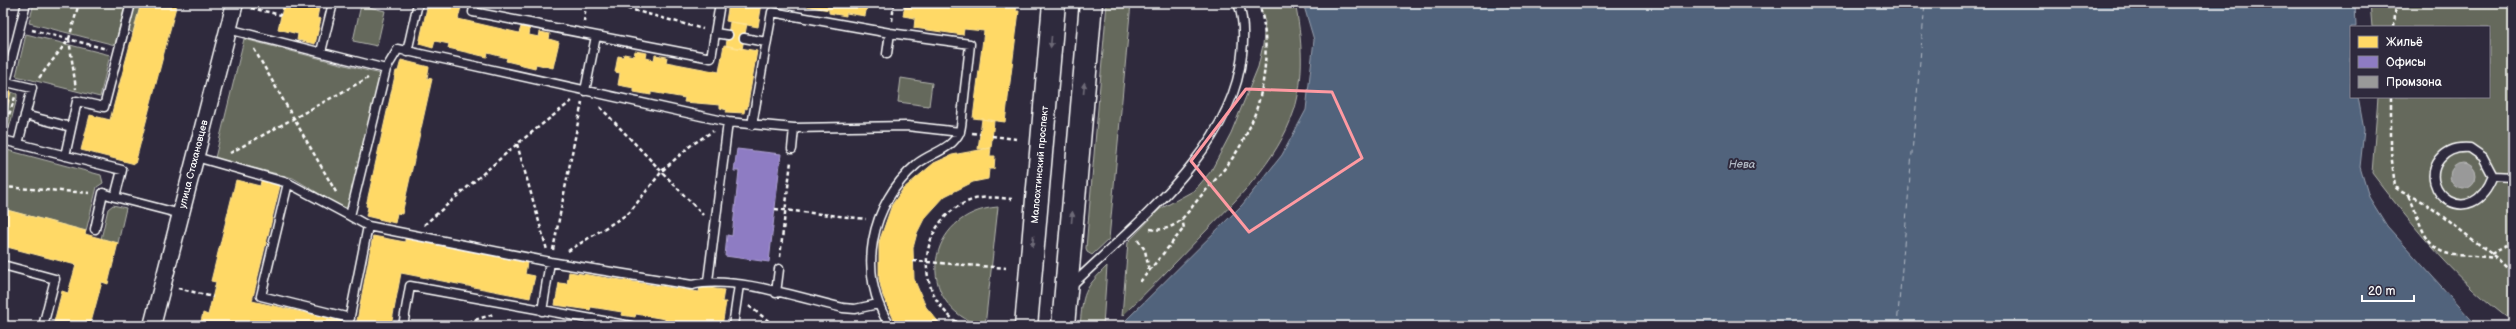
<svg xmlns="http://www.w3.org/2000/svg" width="2516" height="329" font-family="'Balsamiq Sans',sans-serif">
<rect width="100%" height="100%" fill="#2f2a3d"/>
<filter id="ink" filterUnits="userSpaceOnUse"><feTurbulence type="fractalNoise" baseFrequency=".025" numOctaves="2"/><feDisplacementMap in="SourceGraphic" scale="8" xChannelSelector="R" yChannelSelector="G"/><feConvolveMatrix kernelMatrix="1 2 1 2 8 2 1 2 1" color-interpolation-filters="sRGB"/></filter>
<g filter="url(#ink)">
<path fill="#65695b" stroke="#b2b4ad" d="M34,3h81l10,3 -10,39 -86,-22z
M135,3h6l-8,30 -5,-3v-3z
M1107,3h24l-22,236 -17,16 -5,-3 -1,-4z
M1258,3h37c7,34 10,74 -1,108 -17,51 -57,88 -93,125 -26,27 -52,54 -79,80l6,-74 32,-33 35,-19 16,-19 20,-38 27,-66 5,-22 2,-23z
M2370,3h143v319c-56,-41 -99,-94 -141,-149l6,-76h111v-70h-117z
M361,5l24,6 -8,35 -24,-5z
M26,34l84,21 -10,42 -84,-21z
M244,39l136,35 -32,137 -55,-33 -78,-20z
M901,78l31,5 -3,23 -31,-4z
M11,92l6,2v4l-8,31 -6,2z
M3,149l98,26 2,8 -6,4 -11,44 -83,-22z
M113,205l13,3 -8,35 -17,-4 7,-30z
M998,207l-13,119h-3c-70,-21 -57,-114 16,-119z
M1107,266l-4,60h-23c3,-33 3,-36 27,-60z"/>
<path fill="#51637c" stroke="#97a1b0" d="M1303,3h1052l1,24h-5v70h7l6,33 -4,37 9,30 18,29 90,100h-1357l122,-121 40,-50 24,-45 8,-70z"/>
<path fill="#ffd966" stroke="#ffe494" d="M3,3h5l-5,18z
M141,3h36l-42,161 -54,-14 9,-35 20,5z
M284,3h36l-3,15 4,1 -6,25 -18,-4 1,-6 -20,-5z
M428,3h34l-4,16 61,14 2,-6 9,2 -1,6 10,2 1,-5 10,2 -1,5 10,3 -6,26 -17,-4 -1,4 -29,-7 1,-3 -19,-5 -1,4 -39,-9 1,-4 -14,-3 -2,7 -14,-4z
M729,3h33l-4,24 -32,-6z
M782,3h94l-1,4 -8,-1 -2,10 -19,-3v3l-17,-3v-3l-34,-6v3l-13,-2z
M917,3h44l17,4 1,-4h5l33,4 -1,4h3l-14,111 -32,-4 11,-87 -20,-2 -1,6 -49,-7 1,-10 -12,-2 2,-12 11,2z
M730,22l17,2 -5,25 -16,-3z
M724,45l33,6 -10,58 -2,-1 -1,5 -18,-1 1,-2 -7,-2v-3l-36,-3 1,-4 -34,-6v3l-17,-3v-4l-16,-3 2,-12 -5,-1 3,-16 5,1 1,-3 10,2 1,-5 12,2 -1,5 8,2 1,-5 12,2 -1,5 53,10z
M401,60l28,7 -2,11 5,1 -30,135 -5,-1 -2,10 -29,-7 2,-9 -2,-1 30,-135h2z
M3,89l8,2 -8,33z
M982,119l12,2 -3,27 -13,1z
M991,148l-1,8h5l-1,13h-5l-1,10 -15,3 -28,14 -21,23 -7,14 -4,15 1,31 12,28 16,19h-45l-14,-30 -4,-17v-37l13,-37 11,-16 31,-26 18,-8z
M236,180l24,6 1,-5 19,5 -28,115 90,20 -1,5h-83l-12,-3v3h-46l3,-13 5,2 8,-33 -5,-1z
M3,209l83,22 -1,3 33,9 -10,41 -6,-2 -12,44h-37l9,-35 6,2 8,-28 -73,-19z
M373,236l32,6v-3l122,24 -2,11 10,2 -5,22 -129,-25 -10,53h-35z
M569,272l130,20 1,-5 24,3 -2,12h4l-4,24h-33l-24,-4v-3l-29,-5 -1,3 -14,-2 1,-3 -31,-5 -1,3 -35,-5 4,-22 8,1z"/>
<path fill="#8e7cc3" stroke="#b0a3d5" d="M737,149l44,5 -12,108 -44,-6 2,-21 5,1 7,-65h-5z"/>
<path fill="#999" stroke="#b8b8b8" d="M2450 176a13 13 0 1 1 26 0a13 13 0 1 1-26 0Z"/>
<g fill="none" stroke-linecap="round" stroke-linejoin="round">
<path stroke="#b1b9c4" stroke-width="1" stroke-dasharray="5 4" stroke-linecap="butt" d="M1897,326l28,-323"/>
<defs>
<path id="lane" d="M475,3l-2,9 238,46 9,-55
M228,29l158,40
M715,33l13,2
M744,38l22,4
M321,52l12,-49
M407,52l11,-49
M887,54l3,-21
M585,91l11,-55
M25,115l46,12
M752,125l20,-113 118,21 80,11c-2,21 -5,42 -7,63 -1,8 -1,17 -3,24 -7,18 -29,22 -43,33 -47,40 -61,109 -27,162
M3,140l119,30 -7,27 -12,-4 -8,36
M18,144l14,-56 -26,-6 20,-79
M2470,148l13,9 10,19c-22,58 -78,14 -53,-17 8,-10 19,-12 30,-11z
M792,149l2,-21
M65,156l12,-55 27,6 27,-104
M196,157l92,26 62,33
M2493,176l20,1
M288,183l-27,113 89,22
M115,197l66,17
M3,265l52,14 -12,47
M708,281l20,-159
M1071,286c64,-62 162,-137 171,-232 2,-17 2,-35 -4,-51
M776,293l3,-24
M878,304l-23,5 -12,-1c-42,-10 -111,-33 -151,-23l-142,-23 -182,-36 -18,-10 36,-147 12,-20 330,73 66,6 113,-2 53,6
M542,311l8,-49
M348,326l20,-100
M403,326l7,-40 221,40
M733,326l6,-41"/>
<g id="street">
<path id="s1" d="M152,326l83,-323"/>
</g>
<g id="primary">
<path id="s2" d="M1026,326l28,-323"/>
<path d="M1063,326l28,-323"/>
</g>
</defs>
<use href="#lane" stroke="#fff" stroke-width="11"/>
<use href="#street" stroke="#fff" stroke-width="19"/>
<use href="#primary" stroke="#fff" stroke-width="25"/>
<path stroke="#fff" stroke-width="2.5" stroke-dasharray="4 3" stroke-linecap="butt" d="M607,3l96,26
M251,8l30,7
M892,21l2,-18
M584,22l2,-19
M2394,27l2,-24
M32,30l75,19
M69,39l10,-36
M254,49l83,145
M39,78l30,-39 7,50
M2391,97v55l4,35c9,8 19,9 30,16l73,56 15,15
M600,107l103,108
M8,128l-1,-7 8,-24
M972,133l8,1
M992,136l24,3
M517,144l30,106
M230,153l138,-75
M3,187l87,6
M2409,196c12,25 14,56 46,59 14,1 26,1 40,3
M775,209l91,10
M424,225l93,-81 56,-44
M1150,229c26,4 35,-14 50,-32 16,-18 33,-36 44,-58 21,-40 28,-92 15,-136
M1138,240l7,10 4,21
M553,250l29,-148
M568,251l61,-38 34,-43 27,-24 23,-15
M2491,254l22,-11
M780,257l11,-96
M913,261l93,7
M1140,282l44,-54 -2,-9
M178,288l35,9
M749,306l26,20
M455,326l39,-12
M963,326c-52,-30 -48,-109 12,-127 12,-3 25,-1 37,0"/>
<use href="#lane" stroke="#2f2a3d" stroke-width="8"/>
<use href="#street" stroke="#2f2a3d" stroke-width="16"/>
<use href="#primary" stroke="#2f2a3d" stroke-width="22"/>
</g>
<defs><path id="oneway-solid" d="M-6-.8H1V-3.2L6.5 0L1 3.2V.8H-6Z"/></defs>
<g fill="#6d6a77">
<use href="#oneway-solid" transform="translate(1051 42) rotate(95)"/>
<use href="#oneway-solid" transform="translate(1084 88) rotate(-85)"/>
<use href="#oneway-solid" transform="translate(1072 217) rotate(-85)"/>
<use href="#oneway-solid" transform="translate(1033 241) rotate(95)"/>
</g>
</g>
<path fill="none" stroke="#ff9aa2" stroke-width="3" stroke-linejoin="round" d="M1246,89l86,3 30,66 -113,74 -58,-71z"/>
<g text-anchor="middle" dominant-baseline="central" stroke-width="4" stroke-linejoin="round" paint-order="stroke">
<g font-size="10" fill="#fff" stroke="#2f2a3d">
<text stroke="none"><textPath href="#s2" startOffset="162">Малоохтинский проспект</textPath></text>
<text stroke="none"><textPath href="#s1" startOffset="167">улица Стахановцев</textPath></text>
</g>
<g font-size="11" font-style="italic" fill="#b1b9c4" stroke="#2f2a3d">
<text x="1742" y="164">Нева</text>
</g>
</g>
<rect width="2516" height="329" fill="none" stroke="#2f2a3d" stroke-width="16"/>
<rect x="8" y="8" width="2500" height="313" fill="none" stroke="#fff" stroke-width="1.5" filter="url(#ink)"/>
<rect x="2350" y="26" width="140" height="72" fill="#2f2a3d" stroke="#827f8b"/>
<rect x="2358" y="36" width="20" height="12" fill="#ffd966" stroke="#827f8b"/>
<text x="2386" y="46" font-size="12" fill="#ffffff">Жильё</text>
<rect x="2358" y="56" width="20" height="12" fill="#8e7cc3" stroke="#827f8b"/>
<text x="2386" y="66" font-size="12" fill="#ffffff">Офисы</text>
<rect x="2358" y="76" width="20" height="12" fill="#999999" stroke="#827f8b"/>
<text x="2386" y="86" font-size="12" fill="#ffffff">Промзона</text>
<path d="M2362 295v6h52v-6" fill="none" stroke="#ffffff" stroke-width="2"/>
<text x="2368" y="295" font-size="12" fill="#ffffff" stroke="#2f2a3d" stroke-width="3" paint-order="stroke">20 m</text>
</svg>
